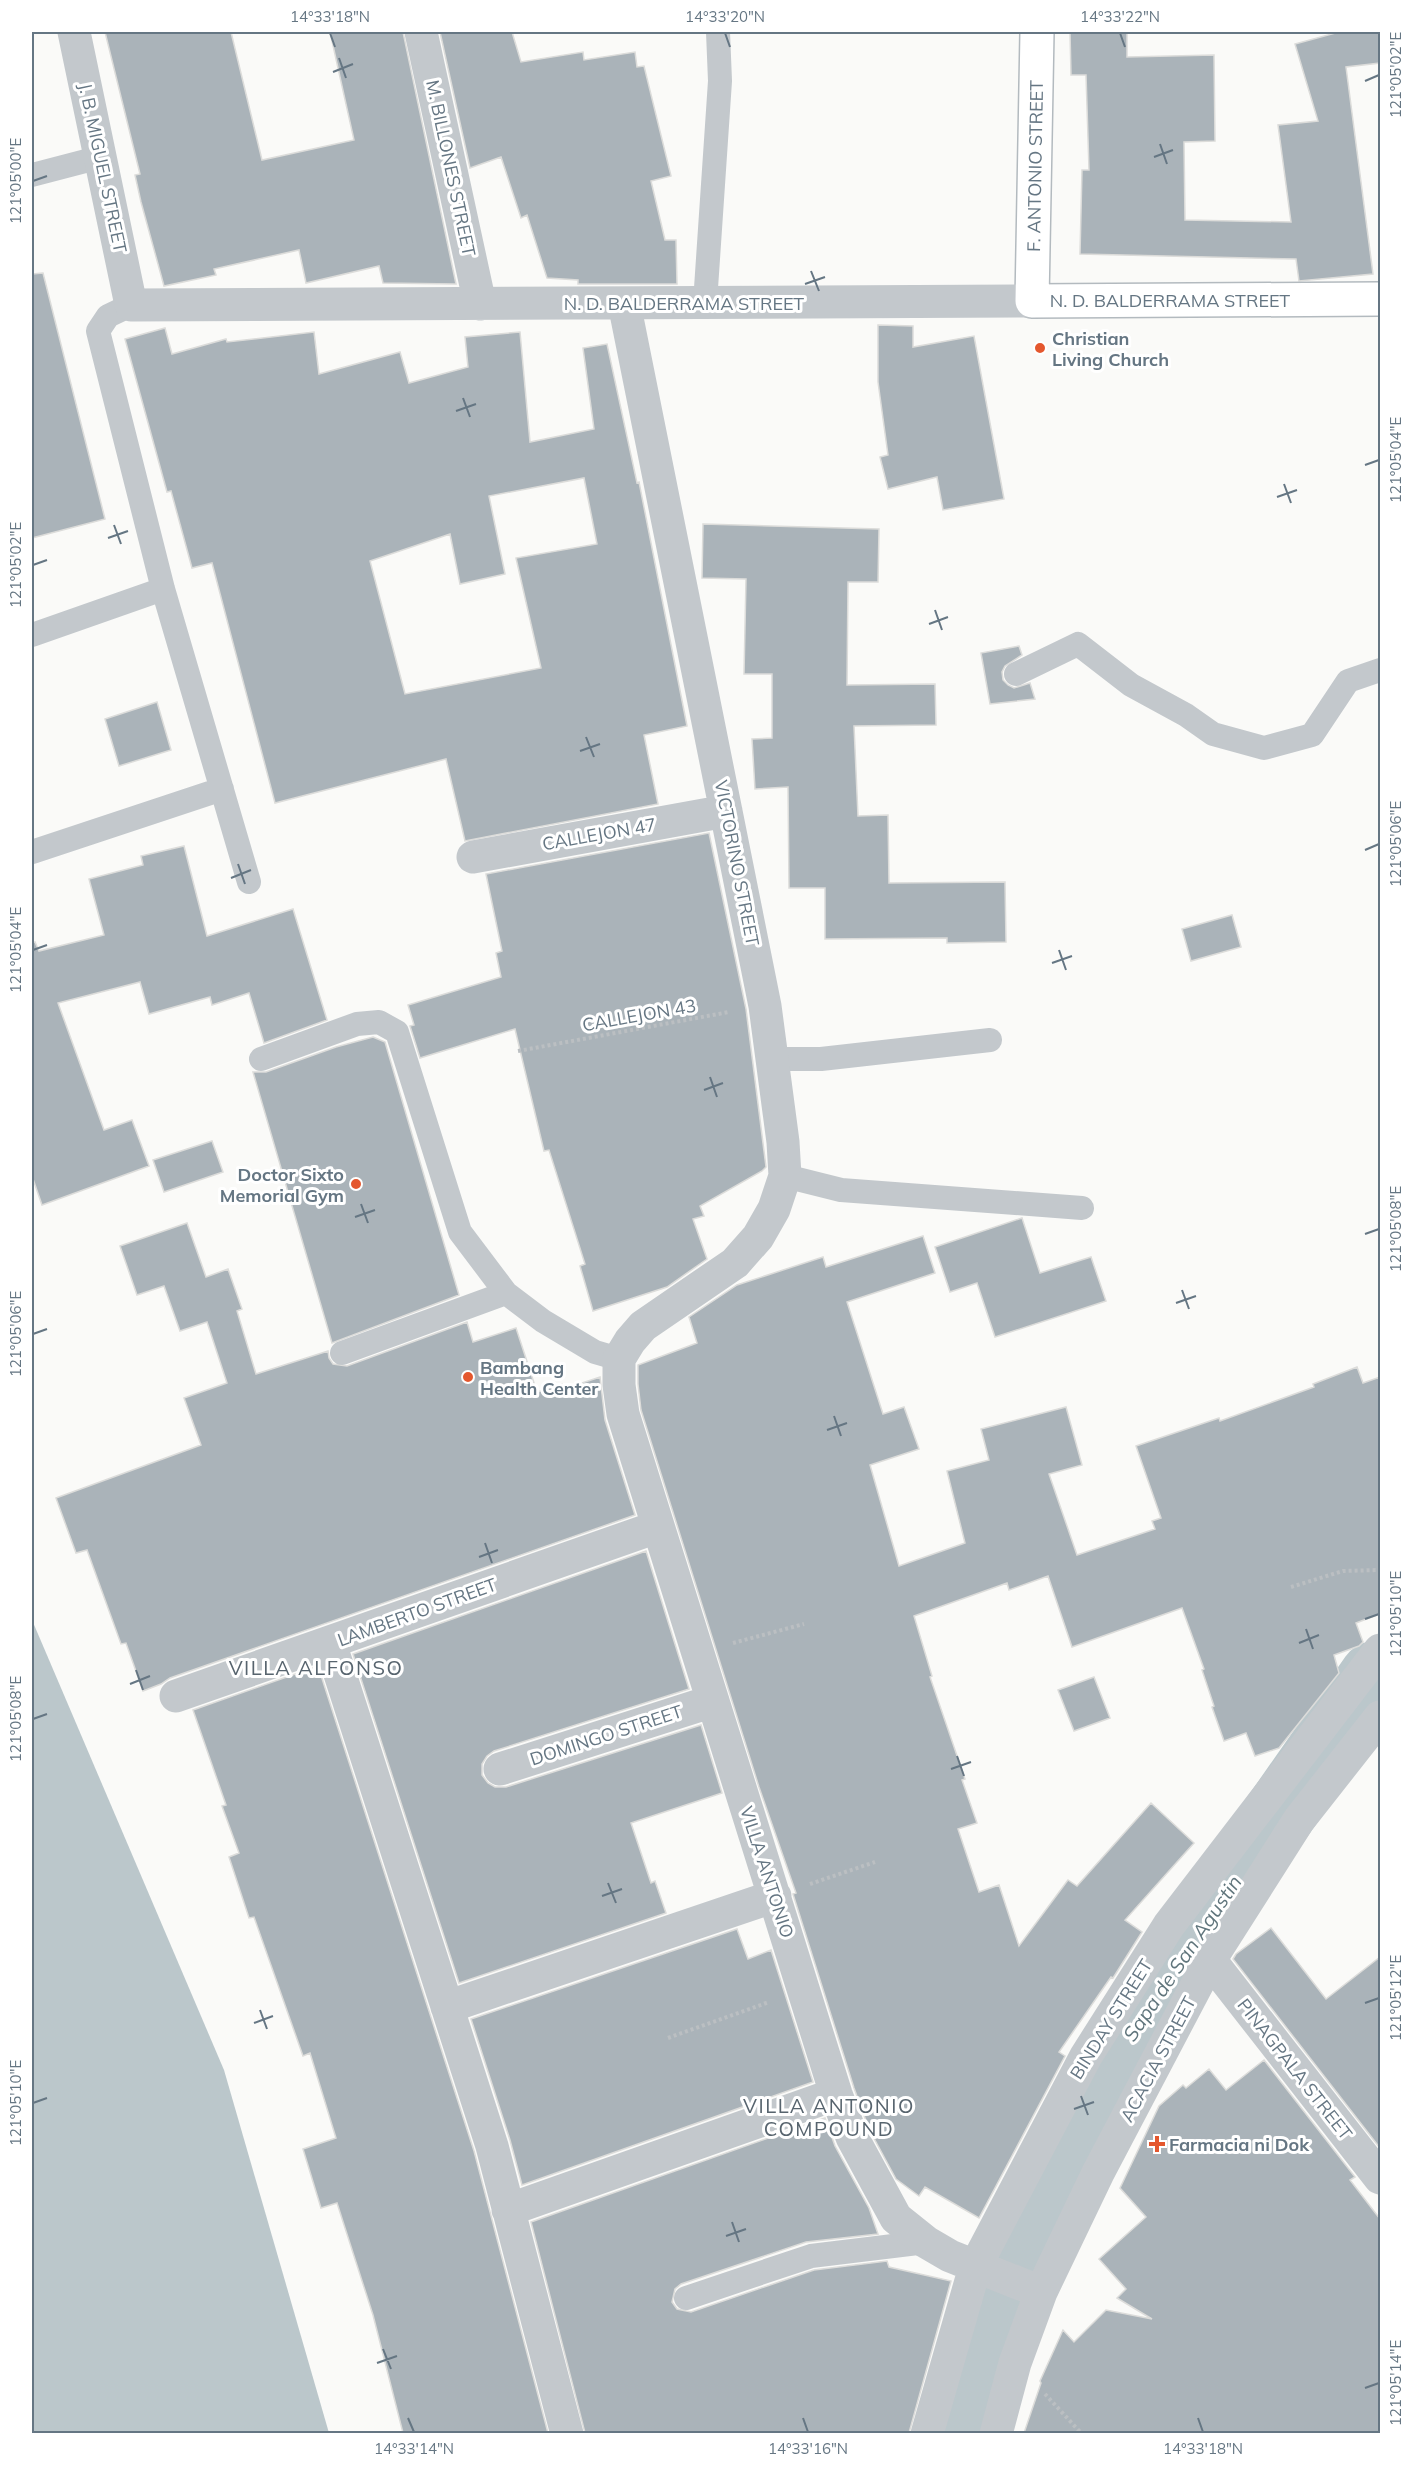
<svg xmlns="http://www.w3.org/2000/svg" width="1412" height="2465" font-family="Mulish,sans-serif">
<rect width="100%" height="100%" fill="#fafaf8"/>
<path fill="#bbc7cb" d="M32,1620l192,450 105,363h-297z"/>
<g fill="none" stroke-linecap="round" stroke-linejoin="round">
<path stroke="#bbc7cb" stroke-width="72" d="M951,2434l33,-104 44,-102 113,-216 234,-335"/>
</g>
<path fill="#aab3b9" stroke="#dcdcda" stroke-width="1.5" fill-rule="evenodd" d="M105,32h126l31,128 92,-20 -24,-108h73l53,252 -73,-1 -4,-17 -73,17 -7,-33 -85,19 2,6 -52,11 -23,-84 -6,-27 5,-1z
M440,32h72l9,30 62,-10 1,8 51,-8 2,15 7,-1 27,110 -20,5 14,59h11l1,44h-99v-4l-31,-2 -20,-63 -6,3 -20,-61 -31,11z
M1070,32h57v25l87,-2 1,86 -31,1 1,78 106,2 -13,-97 40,-4 -23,-77 44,-12h41v31l-34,4 27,207 -74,7 -3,-22 -216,-5 2,-84h7l-3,-95h-15z
M43,273l62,246 -73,19v-264z
M878,325l35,1v21l61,-11 30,163 -61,11 -6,-33 -49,12 -8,-32 8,-2 -10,-73z
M165,328l7,26 54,-15 1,3 87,-10 5,42 81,-22 9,31 59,-16 -3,-30 55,-5 10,110 64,-13 -11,-81 24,-4 30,139 2,-1 48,244 -43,9 14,69 -193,37 -19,-82 -171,44 -63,-240 -20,5 -21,-77 -4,1 -42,-153zM584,478l13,66 -81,14 25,110 -136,26 -35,-133 80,-27 10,50 45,-10 -16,-78z
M703,524l176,5 -1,53h-30l-1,103 88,-1 1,41 -82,1 4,90 30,-1 1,68 116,-1 1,60 -59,1v-5l-122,1v-51h-36l-1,-101 -33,2 -3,-50 20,-1v-64h-28l2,-95 -44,-1z
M1019,646l3,9 -17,11 -3,6 1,8 5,5 6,3 16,-5 5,16 -45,5 -9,-51z
M157,702l14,48 -52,16 -14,-47z
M709,833l37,176 20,158 -4,4 -62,35 4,10 -11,3 14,40 -40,28 -74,24 -13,-45 5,-2 -36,-114 -5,1 -29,-122 -95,29 -10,-32 4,-1 -6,-20 93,-28 -5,-24 6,-2 -16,-77z
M184,846l23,90 86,-27 34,111 -63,23 -15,-50 -37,12 -2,-8 -61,17 -9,-32 -82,21 46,127 28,-10 17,46 -107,39 -10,-29v-233l3,-1 4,9 65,-16 -15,-56 54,-14 -2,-9z
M1232,915l9,32 -50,14 -9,-32z
M373,1037l12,5 74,253 -127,48 -79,-271h13l70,-25z
M212,1141l11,31 -59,20 -11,-32z
M1022,1218l18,55 51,-16 15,44 -111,36 -18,-54 -27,9 -15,-45z
M187,1223l19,54 22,-8 14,40 -5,2 19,63 72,-23 1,7 4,6 14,2 120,-44 6,20 43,-14 21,64 25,-8 2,5 36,-12 5,43 30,95 -465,163 -9,6 -18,7 -17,-48 -5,1 -34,-94 -11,3 -20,-55 145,-53 -17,-47 43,-15 -20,-61 -27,9 -16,-45 -27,9 -17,-49z
M923,1236l12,37 -88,29 36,112 21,-7 15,42 -49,16 29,101 66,-23 -18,-72 42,-11 -8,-31 85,-22 16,58 -33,9 28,81 78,-26 -3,-8 9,-3 -25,-72 83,-28 1,3 94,-34 -1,-3 44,-17 6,16 17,-6v237l-24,9 7,19 -4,4 -25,9 5,18 -60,75 -24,8 -9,-23 -22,8 -12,-34 2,-1 -12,-36 2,-1 -22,-61 -110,39 -24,-71 -39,14 -2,-7 -93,33 18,60 -2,1 35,102 -3,1 15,43 -19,6 21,63 20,-7 20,61 49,-66 9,6 74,-83 43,40 -69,77 17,12 -29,46 -2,-1 -52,75 6,4 -86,162 -54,-31 -6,9 -23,-17 -27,-50 -15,-41 -61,-194 3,-1 -37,-106 -118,-377 -3,-26v-19l59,-22 -8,-26 48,-32 86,-28 3,10z
M646,1551l43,138 -195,62 -7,5 -5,8v11l6,8 7,4h11l195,-62 21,68 -91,30 20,60 4,-2 11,32 -207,70 -106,-329z
M318,1666l156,485 74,282h-145l-30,-118 -36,-112 -16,5 -18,-59 33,-11 -26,-85 -7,3 -49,-139 -5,1 -20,-61 10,-4 -17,-47 4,-1 -33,-95z
M1094,1677l16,41 -36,13 -16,-41z
M1271,1928l55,71 54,-42v191l-147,-189 3,-5z
M737,1929l11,30 23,-9 42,132 -291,103 -12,-45 -39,-121z
M1264,2060l91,117 -5,3 30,39v214h-356l17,-50 -1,-2 23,-51 11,12 32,-32 46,9 -35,-21 9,-9 -27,-30 47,-42 -26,-29 39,-82 24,-21 3,3 23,-19 17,21z
M825,2118l10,28 34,62 9,26 -72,8 -125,42 -6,5 -3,13 5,7 14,3 123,-42 73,-9 2,6 62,14 -42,152h-324l-54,-211z"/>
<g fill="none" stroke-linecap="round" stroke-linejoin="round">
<defs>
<path id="secondary" d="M1037,32l-5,269 348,-2"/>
</defs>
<use href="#secondary" stroke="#b3babf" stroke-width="36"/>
<path stroke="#bbbfc2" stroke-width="4" stroke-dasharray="3 3" stroke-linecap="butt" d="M518,1051l211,-39
M1291,1587l52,-16 37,-1
M733,1643l71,-19
M810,1884l65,-22
M668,2038l101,-36
M1045,2394l37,40"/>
<path stroke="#c3c8cc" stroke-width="24" d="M32,175l69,-18
M705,303l15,-222 -2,-49
M131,305l-23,11 -10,15 65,258 86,293
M32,635l131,-46
M1016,674l62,-30 53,41 55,30 27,19 51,14 48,-13 36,-54 32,-11
M32,852l190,-63
M261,1059l96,-35 22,-2 18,10 63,200 46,61 37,28 52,31 24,7
M772,1059h49l169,-19
M785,1176l56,14 241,18
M342,1353l164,-60
M686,2298l125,-42 115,-14"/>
<path stroke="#c3c8cc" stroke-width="33" d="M74,32l57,273 901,-4
M421,32l59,272
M624,303l141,703 18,136 2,34 -11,33 -16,28 -23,26 -92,63 -13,15 -11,18v26l4,29 213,680 16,43 44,81 30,24 24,14 91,36
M473,857l253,-46
M330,1643l162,503 75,288
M176,1696l481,-169
M500,1769l213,-68
M1210,1960l170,218
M447,2007l328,-111
M508,2210l328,-116
M927,2434l48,-167 111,-211 83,-131 211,-275
M996,2434l19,-71 26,-71 57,-119 112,-213 89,-140 81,-103"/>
<use href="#secondary" stroke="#fff" stroke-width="33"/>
</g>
<path fill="none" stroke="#657683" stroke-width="2" d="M330,33l5,14M725,33l5,14M1120,33l5,14M339,58l7,20M333,72l20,-8M1365,81l14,-6M1160,144l7,20M1154,157l19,-7M33,181l14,-5M811,271l8,20M805,284l20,-7M463,398l7,19M456,411l20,-7M1365,465l14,-5M1284,484l7,19M1277,497l20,-7M114,525l7,19M108,538l20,-7M33,565l14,-5M935,610l7,20M929,624l19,-7M586,737l8,20M580,751l20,-7M1365,850l14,-6M238,864l7,20M231,878l20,-8M33,950l14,-5M1059,950l7,20M1052,963l20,-7M710,1077l7,20M704,1090l19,-7M361,1204l7,19M355,1217l20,-7M1365,1234l14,-5M1182,1290l7,19M1176,1303l20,-7M33,1334l14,-5M834,1416l7,20M827,1430l20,-7M485,1543l7,20M479,1557l19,-7M1365,1619l14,-5M1306,1629l7,20M1299,1643l20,-8M136,1670l7,20M130,1684l20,-8M33,1719l14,-5M957,1756l7,20M951,1769l20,-7M608,1883l8,20M602,1896l20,-7M1365,2003l14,-5M260,2010l7,19M254,2023l19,-7M1081,2096l7,19M33,2103l14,-5M1074,2109l20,-7M732,2222l7,20M726,2236l20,-7M383,2349l8,20M377,2363l20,-7M1365,2388l14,-5M408,2418l6,14M803,2418l5,14M1198,2418l5,14"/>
<g fill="#e4572e" stroke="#fff" stroke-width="2">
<circle cx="1040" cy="348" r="6"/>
<circle cx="356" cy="1184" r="6"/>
<circle cx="468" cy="1377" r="6"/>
<path d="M1154 2135h6v6h6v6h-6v6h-6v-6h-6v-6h6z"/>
</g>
<g text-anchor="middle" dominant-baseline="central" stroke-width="6" stroke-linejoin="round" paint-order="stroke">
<g font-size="18" fill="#657683" stroke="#fff">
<text transform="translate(1035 166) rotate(-89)">F. ANTONIO STREET</text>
<text transform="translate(103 168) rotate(78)">J. B. MIGUEL STREET</text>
<text transform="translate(451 168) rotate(78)">M. BILLONES STREET</text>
<text x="1170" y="300">N. D. BALDERRAMA STREET</text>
<text x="684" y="303">N. D. BALDERRAMA STREET</text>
<text transform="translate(599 834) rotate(-10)">CALLEJON 47</text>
<text transform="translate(737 863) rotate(79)">VICTORINO STREET</text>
<text transform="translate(639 1015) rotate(-10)">CALLEJON 43</text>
<text transform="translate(417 1612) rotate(-20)">LAMBERTO STREET</text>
<text transform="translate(606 1735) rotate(-18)">DOMINGO STREET</text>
<text transform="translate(767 1872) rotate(72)">VILLA ANTONIO</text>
<text transform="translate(1111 2019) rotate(-58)">BINDAY STREET</text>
<text transform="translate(1158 2059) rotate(-62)">ACACIA STREET</text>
<text transform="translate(1295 2069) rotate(52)">PINAGPALA STREET</text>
</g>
<g font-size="18" font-weight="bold" fill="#657683" stroke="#fff" text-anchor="start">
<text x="1052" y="338">Christian<tspan x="1052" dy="21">Living Church</tspan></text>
<text x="344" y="1174" text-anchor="end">Doctor Sixto<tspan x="344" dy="21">Memorial Gym</tspan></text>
<text x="480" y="1367">Bambang<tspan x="480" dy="21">Health Center</tspan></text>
<text x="1169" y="2144">Farmacia ni Dok</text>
</g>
<g font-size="20" letter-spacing="1.5" fill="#57646e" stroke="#fff">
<text x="316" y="1667">VILLA ALFONSO</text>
<text x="829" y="2105">VILLA ANTONIO<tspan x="829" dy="23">COMPOUND</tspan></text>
</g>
<g font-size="20" font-style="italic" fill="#60757c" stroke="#fff">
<text transform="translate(1182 1958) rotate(-56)">Sapa de San Agustin</text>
</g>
</g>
<rect width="1412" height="2465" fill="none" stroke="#ffffff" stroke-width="66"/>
<rect x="33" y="33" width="1346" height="2399" fill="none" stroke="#657683" stroke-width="2"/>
<g font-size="15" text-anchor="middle" fill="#657683">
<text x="330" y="22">14°33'18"N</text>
<text x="725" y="22">14°33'20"N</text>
<text x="1120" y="22">14°33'22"N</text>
<text transform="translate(1396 75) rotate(-90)" y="5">121°05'02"E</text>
<text transform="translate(16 181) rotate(-90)" y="5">121°05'00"E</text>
<text transform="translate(1396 460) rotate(-90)" y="5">121°05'04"E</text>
<text transform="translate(16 565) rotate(-90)" y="5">121°05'02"E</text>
<text transform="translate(1396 844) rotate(-90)" y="5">121°05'06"E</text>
<text transform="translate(16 950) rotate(-90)" y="5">121°05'04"E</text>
<text transform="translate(1396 1229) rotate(-90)" y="5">121°05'08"E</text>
<text transform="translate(16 1334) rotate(-90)" y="5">121°05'06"E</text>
<text transform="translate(1396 1614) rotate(-90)" y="5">121°05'10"E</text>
<text transform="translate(16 1719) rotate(-90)" y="5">121°05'08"E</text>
<text transform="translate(1396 1998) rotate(-90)" y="5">121°05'12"E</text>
<text transform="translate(16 2103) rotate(-90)" y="5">121°05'10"E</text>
<text transform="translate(1396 2383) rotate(-90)" y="5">121°05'14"E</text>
<text x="414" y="2454">14°33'14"N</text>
<text x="808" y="2454">14°33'16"N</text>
<text x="1203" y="2454">14°33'18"N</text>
</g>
</svg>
